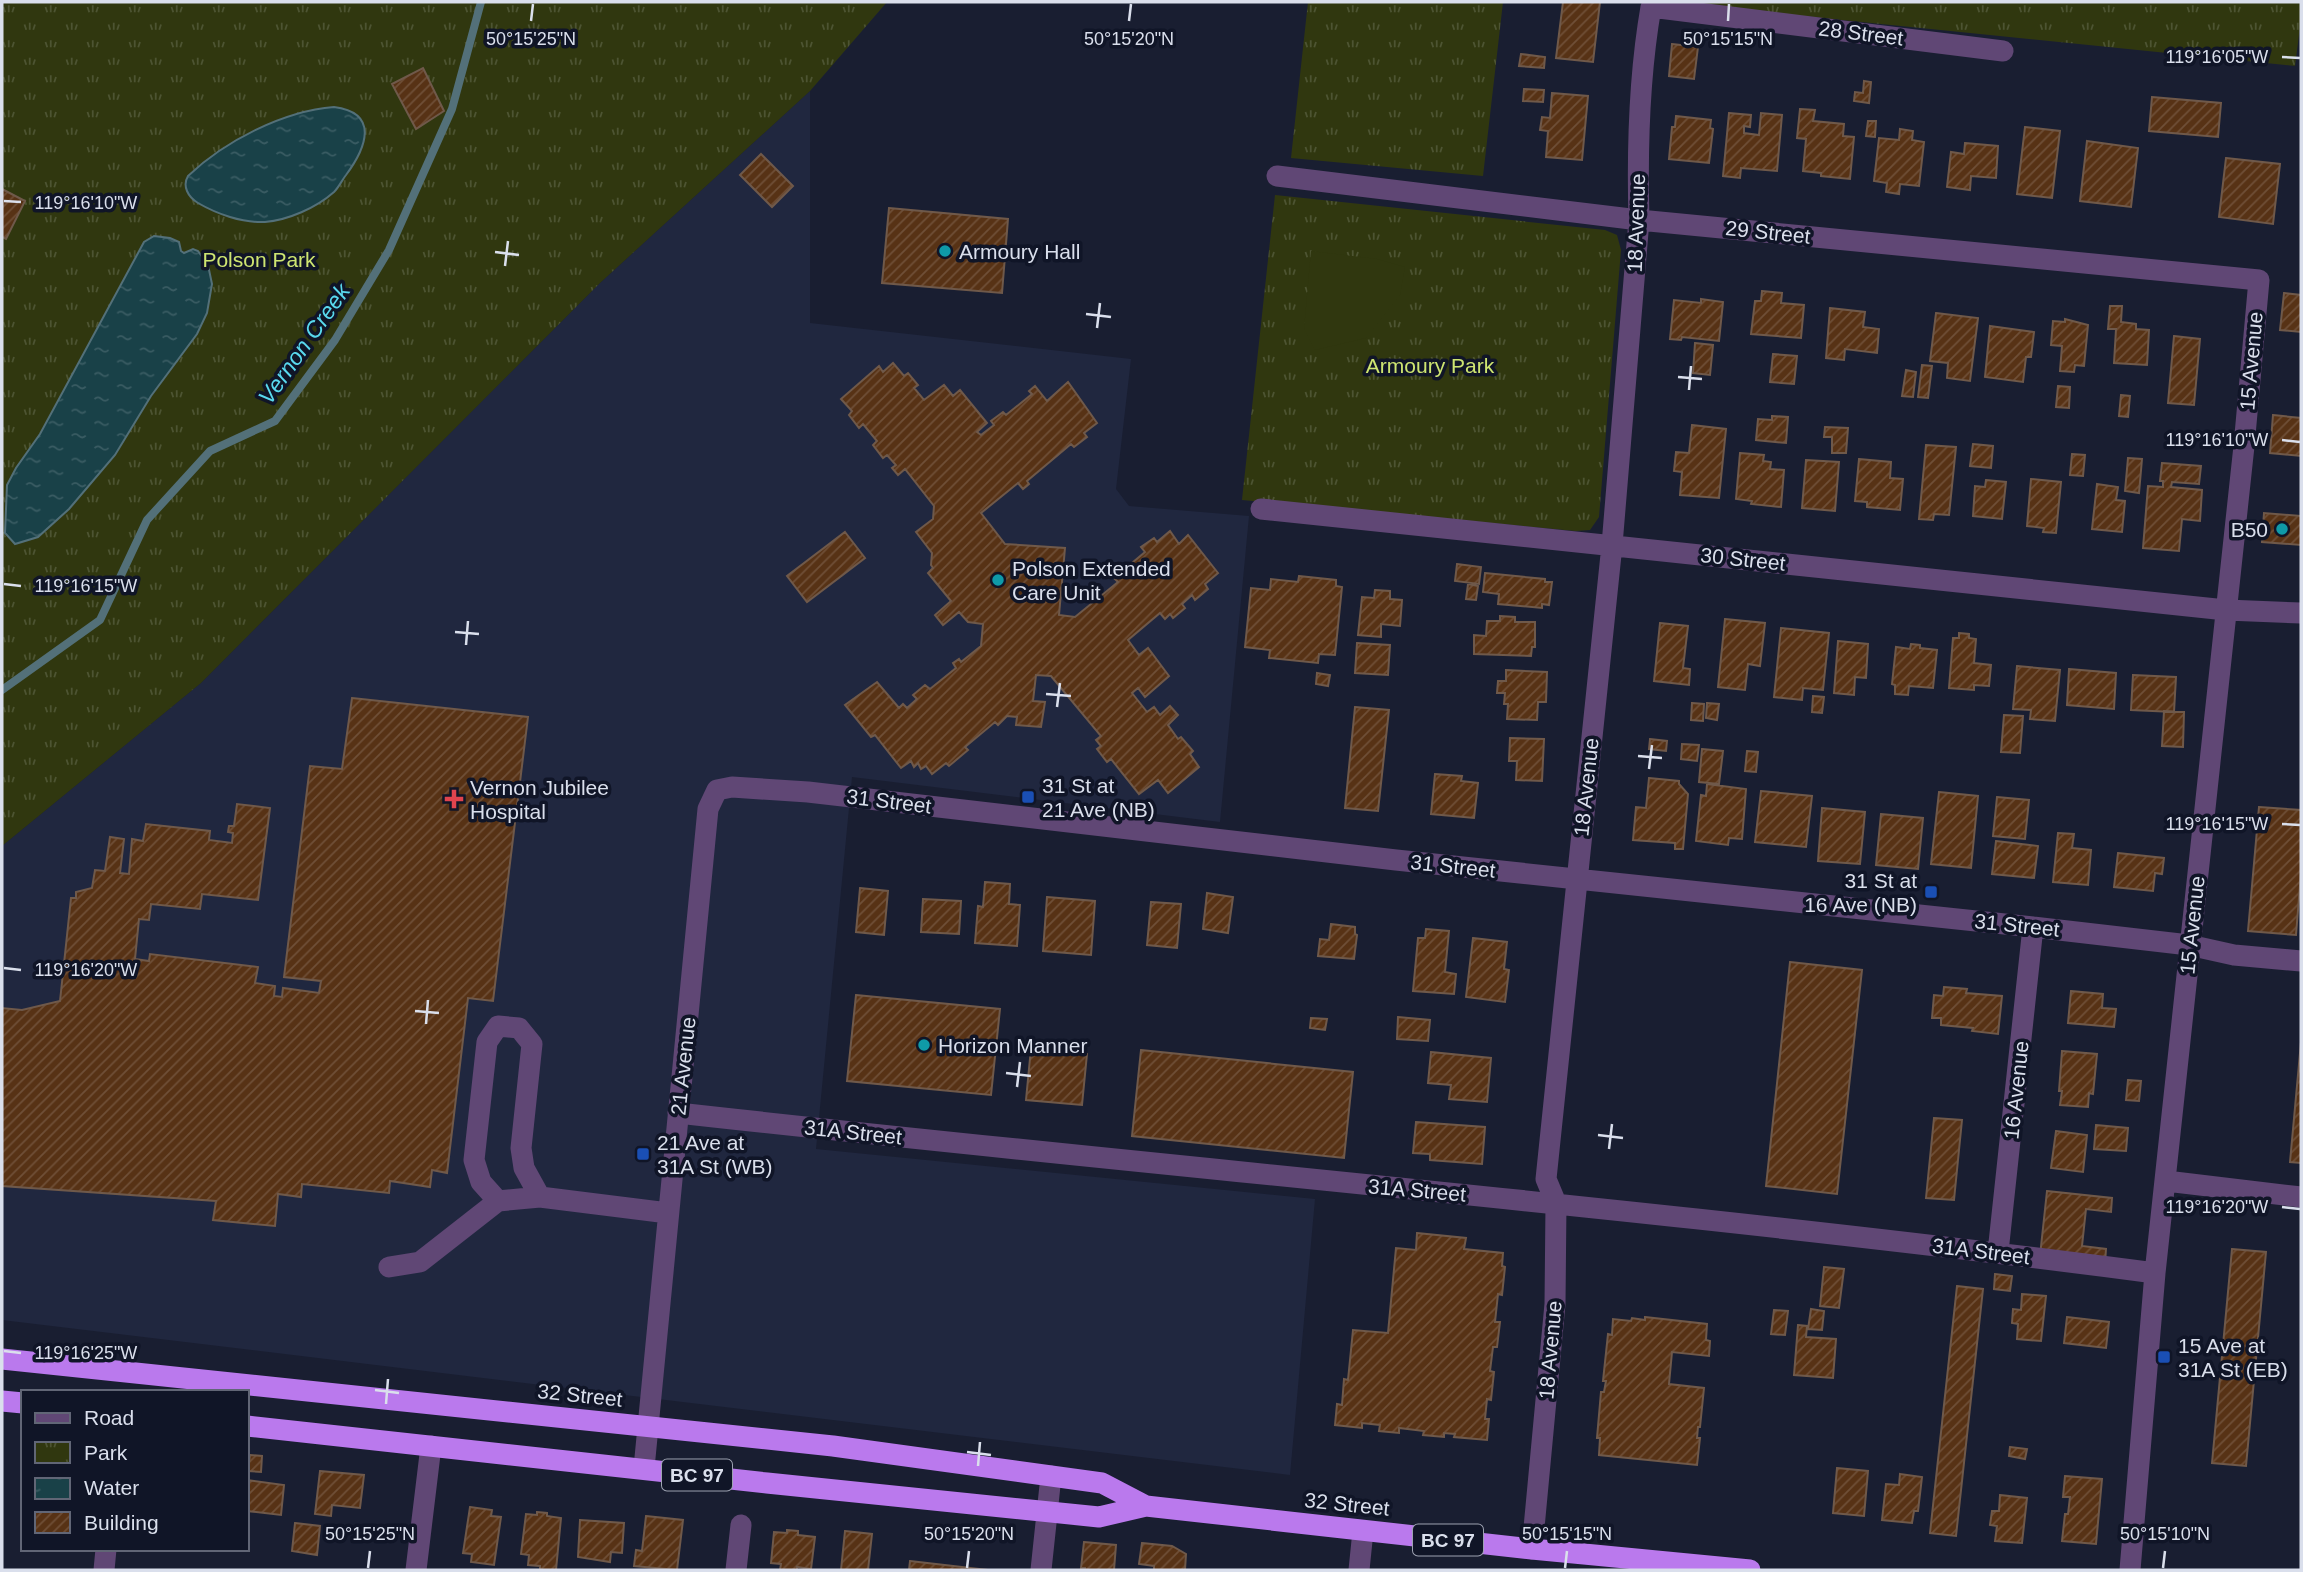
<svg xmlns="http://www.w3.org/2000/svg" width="2303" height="1572" font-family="Arial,sans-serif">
<defs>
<pattern id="park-tufts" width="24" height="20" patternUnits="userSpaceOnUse" patternTransform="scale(1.75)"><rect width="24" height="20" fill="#30370f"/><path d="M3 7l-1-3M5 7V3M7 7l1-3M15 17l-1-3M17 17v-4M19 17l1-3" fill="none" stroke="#4d5432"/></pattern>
<pattern id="water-ripples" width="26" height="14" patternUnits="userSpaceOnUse" patternTransform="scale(1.75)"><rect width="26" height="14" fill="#194148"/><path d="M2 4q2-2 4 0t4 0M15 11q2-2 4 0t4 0" fill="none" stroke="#3a5c63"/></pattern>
<pattern id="building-hatch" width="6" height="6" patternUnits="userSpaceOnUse" patternTransform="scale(1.75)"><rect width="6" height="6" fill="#573215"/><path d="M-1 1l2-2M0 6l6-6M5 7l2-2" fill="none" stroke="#6f4f37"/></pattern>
</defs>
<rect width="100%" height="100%" fill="#191e31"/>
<path fill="#20273f" d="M810,91v232l321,36 -15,130 13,17 120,10 -29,306 -368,-45 -36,372 499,50 -25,276 -1288,-155v-474l199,-163 399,-400z"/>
<path fill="url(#park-tufts)" d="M2,2h885l-77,89 -210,192 -399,400 -199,163z
M1308,2h195l-20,174 -192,-18z
M1665,2h636v17l-6,47z
M1275,195l330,35 12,5 4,15 -22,267 -9,13 -14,1 -334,-31z"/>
<path fill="#30370f" d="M1311,251l66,8 28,8 -5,28 -34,43 -51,12 -11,-21z"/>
<path fill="url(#water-ripples)" stroke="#537079" stroke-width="2" d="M334,107c46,6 32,41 12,68 -4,5 -7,12 -12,17 -18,16 -46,28 -69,30 -23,1 -48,-8 -67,-19 -10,-6 -16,-17 -10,-27 37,-35 95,-65 146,-69z
M154,236l16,2 9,4 2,9 3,2 9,-4 5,2 10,14 4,19 -5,29 -10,21 -46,62 -36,59 -46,54 -31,28 -23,7 -10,-11 2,-48 9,-17 24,-34 104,-192z"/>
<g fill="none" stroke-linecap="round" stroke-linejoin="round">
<path stroke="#537079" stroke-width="8" d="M2,690l98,-70 47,-100 63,-69 65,-30 60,-81 54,-90 63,-141 29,-107"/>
</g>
<path fill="url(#building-hatch)" stroke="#6f594a" stroke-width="2" d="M1563,2h37l-7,60 -37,-4z
M1672,44l26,3 -4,32 -25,-3z
M1521,54l24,3 -1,11 -25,-2z
M423,68l21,43 -28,18 -24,-45z
M1864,81l7,1 -2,21 -15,-2 1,-9 8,1z
M1524,89l20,1 -1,12 -20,-1z
M1552,93l36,3 -6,64 -36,-3 2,-26 -8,-1 2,-13 8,1z
M2152,97l69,6 -3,34 -69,-6z
M1800,109l15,1 -2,11 31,3 -1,12 11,1 -4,42 -29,-3v-3l-18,-2 3,-32 -9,-1z
M1729,113l22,2 -1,12 -6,-1v7l15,2 2,-22 21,2 -5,56 -36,-3 -1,10 -17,-2z
M1676,116l35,4 -1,8 3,1 -4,34 -40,-4 3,-32h3z
M1868,121h8l-1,16 -9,-1z
M2025,127l35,4 -8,67 -35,-4z
M1900,129l13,2 -1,9 12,2 -5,44 -19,-2 -1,10 -13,-2 1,-9 -13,-2 5,-43 20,2z
M2087,141l51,7 -7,59 -51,-6z
M1965,143l33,3 -2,32 -25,-2 -1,14 -23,-3 4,-35 13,2z
M761,154l32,32 -21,21 -32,-32z
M2226,158l54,6 -7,60 -54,-7z
M2,189l23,12 -19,38 -4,-2z
M889,208l119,11 -6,74 -120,-10z
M1762,291l20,2 -1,10 23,2 -3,33 -50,-4 4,-33h6z
M2284,293l17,2v37l-21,-2z
M1701,299l22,3 -4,39 -37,-4 -1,3 -11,-1 4,-39 27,3z
M2110,306h12l-1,16 15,2v5l13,1 -2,35 -33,-2 2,-34h-8z
M1830,308l35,4 -2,15 16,2 -2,24 -32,-4 -1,11 -18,-2z
M1936,313l42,5 -8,63 -23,-3 1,-15 -18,-2z
M2065,319l23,6 -4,41 -9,-1 -1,7 -14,-1 2,-25 -11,-1 2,-24 12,1z
M1990,326l44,6 -3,25h-5l-3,25 -38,-5z
M2174,336l26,3 -6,66 -26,-2z
M1695,343l18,2 -3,30 -17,-2z
M1773,354l24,2 -3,28 -24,-2z
M893,363l11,13 4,-3 10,12 -4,3 10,12 20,-15 9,11 7,-6 27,33 -10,9 4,3 13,-10 -3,-4 12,-9 3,3 26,-21 -3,-3 6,-5 12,15 21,-19 29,41 -13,10 3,4 -13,10 -3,-3 -44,37 2,3 -6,5 -5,-6 -37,30 24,31 60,4 -6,67 16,2 43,-35 -4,-4 31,-26 -4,-5 13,-9 3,4 13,-11 9,13 9,-9 30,38 -13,11 3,5 -13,11 -3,-5 -10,9 3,4 -12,10 -3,-4 -5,5 -5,-6 -32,27 11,15 9,-7 21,28 -24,21 -7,-9 -6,5 15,19 7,-5 6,8 10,-9 8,9 -10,10 10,14 3,-2 12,14 -3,3 9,13 -31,26 -10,-13 -19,14 -28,-35 -4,3 -10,-13 4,-3 -5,-6 5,-4 -50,-60 -15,-1 -3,26 12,1 -4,25 -25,-2 1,-8 -10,-1 -9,9 -3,-3 -30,25 3,3 -19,16 -3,-3 -14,11 -6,-8 -5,3 -3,-6 -4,4 -3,-6 -10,7 -26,-33 -4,2 -26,-32 32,-23 22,26 4,-4 4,4 10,-9 -4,-4 12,-10 5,4 26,-21 -3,-5 6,-4 2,3 20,-16 2,-22 -15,-2 -9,-10 -16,13 -8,-10 16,-14 -23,-28 5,-5 -2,-3 1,-12 -16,-21 17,-13 1,-13 -29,-37 -7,6 -6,-7 4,-3 -9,-10 -4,3 -10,-13 4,-4 -14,-17 -4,4 -10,-13 3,-4 -11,-12 38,-33 4,6z
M1922,365l10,1 -4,32 -10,-1z
M1906,370l10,2 -3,25 -11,-1z
M2058,386l12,1 -1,21 -13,-1z
M2121,395l9,1 -2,21 -9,-1z
M2273,415l28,3v38l-31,-3z
M1772,416l16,1 -2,26 -30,-3 2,-21 14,1z
M1692,425l34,4 -7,69 -39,-3 2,-23 -8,-1 2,-19 13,1z
M1825,427l23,1 -2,25h-14v-16h-8z
M1973,444l20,2 -2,22 -21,-2z
M1926,445l30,2 -7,68 -15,-1 -1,6 -14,-1z
M1740,453l24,2 -1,6 8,1 -1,7 14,1 -3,37 -30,-3 1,-3 -16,-2z
M2072,454l13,1 -2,21 -13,-1z
M2128,458l14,1 -3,34 -14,-2z
M1859,459l32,3 -1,16 13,1 -3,31 -33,-3v-5l-12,-1z
M1806,460l33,2 -4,49 -33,-3z
M2162,463l39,3 -2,18 -27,-2 -1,5 31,3 -2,31 -18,-2 -3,32 -36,-3 5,-62 15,1v-6h-3z
M2031,479l30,3 -5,51 -13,-1 1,-4 -17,-2z
M1986,480l20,2 -4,37 -29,-3 2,-30 10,1z
M2097,484l21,3 -2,13 9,1 -3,31 -30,-3z
M2301,512v33l-39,-3 2,-29 37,3z
M845,532l20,26 -58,44 -20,-26z
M1457,564l24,3 -2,17 -24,-3z
M1485,573l60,6v3h7l-3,23 -7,-1v4l-44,-4 1,-10 -16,-2z
M1299,576l37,4v6l6,1 -7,68 -16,-1 -1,9 -49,-5 1,-8 -25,-3 6,-59 19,2 1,-11 27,3z
M1468,584l10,2 -2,14 -10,-1z
M1375,590l15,1v8l12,1 -2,26 -19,-2v13l-23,-2 4,-38 12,1z
M1500,616l15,1v5h20v25h-3l-1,9 -57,-2v-19l12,1 1,-15h13z
M1725,619l40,4 -5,43 -12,-2 -3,26 -27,-3z
M1660,623l28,3 -5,42 7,1 -1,16 -35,-4z
M1781,628l48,5 -6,57 -20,-2 -1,12 -28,-3z
M1959,633l10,1v4l7,1 -2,24 17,2 -2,21 -15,-1v5l-25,-2 4,-50h6z
M1838,641l30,3 -2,34 -11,-1 -1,18 -20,-2z
M1357,643l33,2 -2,30 -33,-2z
M1911,644l9,1v3l17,2 -4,38 -24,-2 -1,9 -13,-1v-9l-3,-1 4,-37 14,2z
M2017,666l43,4 -5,51 -25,-2 1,-9 -18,-1z
M2069,669l47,4 -2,36 -47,-4z
M1506,670l41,2 -1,30h-8l-1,18 -30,-1 1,-15h-4l1,-11h-8l1,-12h8z
M1317,673l13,2 -2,11 -12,-2z
M2133,675l43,2 -2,35 -43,-2z
M1813,696l11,1 -2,16 -10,-1z
M352,698l176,19 -35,284 -25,-3 -21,175 -15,-3 -2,17 -40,-6 -1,12 -87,-9 -1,13 -23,-3 -3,32 -62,-6 3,-19 -214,-15v-178l20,2 38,-9 11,-103h5v-6l16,-4 3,-18 10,1 5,-34 14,2 -4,34 9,1 3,-35 11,2 3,-17 64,7 -1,9 23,3 1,-10 -5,-1 1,-6h5l3,-22 33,4 -12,92 -56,-6 -2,15 -49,-5 -2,16 -10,-1 -4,40 14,2 1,-7 108,13 -3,16 20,3 -1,10 8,1 1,-9 36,5 2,-12 -37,-4 26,-211 32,3z
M1692,703l12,1 -1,17 -12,-1z
M1707,703l12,1 -2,16 -11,-2z
M1355,707l34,3 -11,101 -33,-3z
M2164,711l20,1 -1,35 -21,-1z
M2004,715l19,1 -3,37 -19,-1z
M1510,738l34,1 -2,42 -26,-1 1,-19h-8z
M1650,739l17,2 -1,10 -17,-2z
M1682,744l17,1 -2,16 -16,-2z
M1702,749l21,2 -4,33 -20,-2z
M1747,751l11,1 -2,20 -11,-1z
M1435,774l27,2 -1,5 17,2 -4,35 -43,-4z
M1649,778l30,3v3l9,10 -5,55h-8v-6l-42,-3 3,-33 10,1z
M1707,784l39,5 -4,50 -13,-1 -1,7 -32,-4 5,-46 5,1z
M1761,791l51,5 -6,51 -51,-5z
M1939,792l39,4 -7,72 -40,-4z
M1997,797l32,3 -4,39 -32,-3z
M2259,807l42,3v63l-5,62 -48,-4z
M1822,808l43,4 -5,52 -42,-3z
M1881,814l42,4 -5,51 -42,-4z
M2058,833l16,1 -2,14 19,2 -3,35 -35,-3z
M1996,841l42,5 -4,32 -42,-4z
M2118,853l46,5 -2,16 -7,-1 -2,18 -39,-4z
M985,882l25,2 -1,20 11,1 -3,41 -42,-3 3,-37 5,1z
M860,888l28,3 -4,44 -28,-3z
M1207,893l26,4 -5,36 -25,-4z
M1047,897l48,4 -4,54 -48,-4z
M923,899l38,2 -2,33 -38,-2z
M1151,902l30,2 -4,44 -30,-3z
M1331,924l24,3v7l2,1 -3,24 -36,-3 2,-17 9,1z
M1426,929l23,2 -4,41 11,2 -2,20 -41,-3 5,-53h7z
M1473,938l34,4 -3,27 5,1 -4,32 -39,-5z
M1790,962l72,8 -25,224 -71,-8z
M1944,987l23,2 -1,4 36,3 -4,38 -26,-3 1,-3 -32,-3v-7h-9l2,-23 9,1z
M2071,991l32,3 -1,14 14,1 -2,18 -46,-4z
M856,995l144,14 -9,86 -144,-14z
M1398,1017l32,3 -2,21 -31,-2z
M1311,1018l16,1 -2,11 -15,-2z
M2301,1042v121l-11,-1z
M1031,1048l56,6 -5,51 -56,-5z
M1141,1050l212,22 -9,86 -212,-22z
M2062,1051l35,3 -4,40 -4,-1 -1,14 -28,-2 2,-14h-3z
M1431,1052l60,6 -4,44 -38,-3 2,-14 -23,-2z
M2128,1080l13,1 -2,20 -13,-1z
M1934,1118l28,2 -8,80 -28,-2z
M1416,1122l69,5 -3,37 -52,-4v-6l-17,-1z
M2096,1125l32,3 -2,23 -32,-2z
M2056,1131l31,4 -4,37 -32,-4z
M2047,1191l65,7 -1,14 -25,-3 -4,37 24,3 -1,15 -65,-8z
M1417,1233l49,5 -2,11 39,4 -1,13 3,1 -3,28 -4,-1 -3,28h5l-3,25h-4l-3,24 4,1 -3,28 -4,-1 -2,20h4l-2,21 -33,-3 1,-3 -11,-1v4l-21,-2 1,-4 -25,-3v5l-20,-2 1,-6 -18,-2v5l-27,-3 2,-21 5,1 2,-26 4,1 5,-50 35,3 8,-85 20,2z
M2232,1249l34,3 -20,214 -34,-3z
M1824,1267l20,2 -5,39 -19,-2z
M1995,1274l17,2 -2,15 -16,-2z
M1957,1286l26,3 -27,247 -26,-3z
M2022,1294l24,2 -5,45 -24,-2 1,-15 -6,-1 1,-14 8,1z
M1811,1309l13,2 -2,19 -14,-1z
M1774,1310l14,1 -3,24 -14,-1z
M1645,1317l62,7 -1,16 4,1 -1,15 -37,-4 -3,32 35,4 -4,39h-2l-1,11h3l-3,27 -98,-10 1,-17h-3l4,-46h3l2,-11h-3l5,-47 4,1 1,-16 18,2 1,-3 13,2z
M2067,1317l42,5 -3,26 -42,-5z
M1798,1325l9,1 -1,11 30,2 -3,39 -39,-3z
M2010,1447l17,2 -2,10 -16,-3z
M250,1455l12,1 -1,16 -13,-1z
M1837,1468l31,3 -4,45 -31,-3z
M320,1471l44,4 -4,33 -28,-3 -1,11 -16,-2z
M1900,1474l22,3 -4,34h-4l-2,12 -30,-3 4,-36 13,1z
M2065,1476l37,3 -6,65 -34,-3 3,-27h3l2,-17h-7z
M247,1480l37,5 -3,30 -34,-4z
M2000,1495l27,3 -5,45 -27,-2 2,-15 -7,-1 2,-14h7z
M470,1507l22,3 -1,6 10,1 -7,48 -23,-3 1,-8 -9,-1z
M537,1512l10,1v3l14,2 -5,52h-16v-4l-12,-1 1,-10 -8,-1 5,-40 11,1z
M646,1516l37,4 -6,50 -43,-4 2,-16 6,1z
M580,1520l44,3 -2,30 -11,-1 -1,10 -32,-5z
M295,1523l25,3 -3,29 -25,-4z
M787,1530l11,1v4l17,2 -4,32 -14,-2v3h-17l1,-6 -10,-1 3,-31 13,1z
M845,1531l27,3 -4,36h-27z
M1084,1542l32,3 -2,25h-29v-2h-4z
M1142,1543l30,3 14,8 -1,16h-31v-4l-15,-2z
M910,1561l78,9h-79z"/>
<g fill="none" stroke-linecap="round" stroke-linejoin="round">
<path stroke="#604775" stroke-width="21" d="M1277,176l362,44 620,60 -15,166 -89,827 -25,297
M1261,509l965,101 75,3
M678,1113c492,55 986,96 1477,160
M2166,1181l135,16
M498,1201l-17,-19 -7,-22 13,-118 11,-16 21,2 13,16 -11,104 3,20 16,29
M1998,1252l35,-325
M389,1267l31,-5 78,-61 42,-4 128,16
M644,1468l64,-659 9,-19 15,-3 76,5 588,68 637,67 156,18 45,10 67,6
M1532,1549l23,-245 1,-101 -10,-24 66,-634 27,-325c-2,-71 0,-144 12,-213l352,44
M104,1570l2,-21
M416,1570l15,-124
M736,1570l5,-45
M1041,1570l10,-94
M1359,1570l4,-39"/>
<path stroke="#ba79ed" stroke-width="21" d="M2,1359l831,87 269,37 44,23
M2,1401l21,2
M247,1426l520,57 332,34 47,-11 386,43 218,21"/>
</g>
<path fill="none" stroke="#dadfec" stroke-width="2.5" d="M531,21l2,-17M1129,21l2,-17M1728,21l1,-17M2282,57l18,1M4,201l17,1M495,252l24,3M505,266l3,-25M1086,314l25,3M1097,328l3,-25M1678,377l24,2M1689,390l2,-24M2282,440l18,2M4,584l17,2M455,632l24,2M466,645l2,-24M1046,694l25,2M1057,707l3,-24M1638,756l24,2M1649,769l3,-24M2282,824l18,1M4,968l17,2M415,1011l24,2M426,1024l2,-24M1006,1073l25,3M1017,1087l3,-25M1598,1135l25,3M1609,1149l3,-25M2282,1207l18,2M4,1351l17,2M375,1390l24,3M386,1404l2,-25M967,1452l24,3M978,1466l2,-24M368,1568l2,-17M967,1568l2,-17M1565,1568l2,-17M2163,1568l2,-17"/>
<g fill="#0f9aa8" stroke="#101527" stroke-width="2.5">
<circle cx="945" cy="251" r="7"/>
<circle cx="2282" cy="529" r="7"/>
<circle cx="998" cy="580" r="7"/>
<circle cx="924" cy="1045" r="7"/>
</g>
<g fill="#1a4fb4" stroke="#101527" stroke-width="2.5">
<rect x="1021" y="790" width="14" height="14" rx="3.5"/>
<rect x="1924" y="885" width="14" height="14" rx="3.5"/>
<rect x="636" y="1147" width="14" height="14" rx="3.5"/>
<rect x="2157" y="1350" width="14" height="14" rx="3.5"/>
</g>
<path fill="#e0444e" stroke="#101527" stroke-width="2.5" d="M450.5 788.5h7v7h7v7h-7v7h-7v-7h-7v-7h7z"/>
<g text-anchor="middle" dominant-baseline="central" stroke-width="7" stroke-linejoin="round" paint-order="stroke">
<g fill="#101527" stroke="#9da2b1" stroke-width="2">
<rect x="662" y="1459.5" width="70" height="31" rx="5"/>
<rect x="1413" y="1524.5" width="70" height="31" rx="5"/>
</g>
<g font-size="19" font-weight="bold" fill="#dadfec">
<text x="697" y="1475">BC 97</text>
<text x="1448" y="1540">BC 97</text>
</g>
<g font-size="21" fill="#dadfec" stroke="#101527">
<text transform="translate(1861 33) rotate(7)">28 Street</text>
<text transform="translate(1636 223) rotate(-88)">18 Avenue</text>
<text transform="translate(1768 232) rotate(6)">29 Street</text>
<text transform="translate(2251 361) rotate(-85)">15 Avenue</text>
<text transform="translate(1743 559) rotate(6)">30 Street</text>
<text transform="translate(1586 787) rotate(-84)">18 Avenue</text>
<text transform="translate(889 801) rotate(7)">31 Street</text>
<text transform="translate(1453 866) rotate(6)">31 Street</text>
<text transform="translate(2017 925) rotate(6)">31 Street</text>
<text transform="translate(2192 925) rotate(-84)">15 Avenue</text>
<text transform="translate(683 1066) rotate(-84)">21 Avenue</text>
<text transform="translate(2016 1090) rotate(-84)">16 Avenue</text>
<text transform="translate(853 1132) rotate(6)">31A Street</text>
<text transform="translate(1417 1190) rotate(5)">31A Street</text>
<text transform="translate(1981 1251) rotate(7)">31A Street</text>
<text transform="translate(1550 1350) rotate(-85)">18 Avenue</text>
<text transform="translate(580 1395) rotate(6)">32 Street</text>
<text transform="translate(1347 1504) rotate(6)">32 Street</text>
</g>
<g font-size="21" fill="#dadfec" stroke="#101527" text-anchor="start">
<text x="959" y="251">Armoury Hall</text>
<text x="2268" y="529" text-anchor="end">B50</text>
<text x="1012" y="568">Polson Extended<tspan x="1012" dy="24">Care Unit</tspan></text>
<text x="1042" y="785">31 St at<tspan x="1042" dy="24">21 Ave (NB)</tspan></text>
<text x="470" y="787">Vernon Jubilee<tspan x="470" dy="24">Hospital</tspan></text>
<text x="1917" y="880" text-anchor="end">31 St at<tspan x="1917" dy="24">16 Ave (NB)</tspan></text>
<text x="938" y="1045">Horizon Manner</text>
<text x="657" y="1142">21 Ave at<tspan x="657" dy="24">31A St (WB)</tspan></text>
<text x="2178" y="1345">15 Ave at<tspan x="2178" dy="24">31A St (EB)</tspan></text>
</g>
<g font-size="21" fill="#cee571" stroke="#101527">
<text x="259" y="259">Polson Park</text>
<text x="1430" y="365">Armoury Park</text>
</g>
<g font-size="23" font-style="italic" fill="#59d9ee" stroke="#101527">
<text transform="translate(304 344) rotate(-55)">Vernon Creek</text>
</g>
</g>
<g font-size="18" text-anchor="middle" fill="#dadfec" stroke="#101527" stroke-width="7" stroke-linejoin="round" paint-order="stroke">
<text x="531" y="45">50°15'25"N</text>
<text x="1129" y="45">50°15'20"N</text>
<text x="1728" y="45">50°15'15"N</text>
<text x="2217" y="63">119°16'05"W</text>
<text x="86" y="209">119°16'10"W</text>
<text x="2217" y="446">119°16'10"W</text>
<text x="86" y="592">119°16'15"W</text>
<text x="2217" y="830">119°16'15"W</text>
<text x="86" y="976">119°16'20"W</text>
<text x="2217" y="1213">119°16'20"W</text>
<text x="86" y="1359">119°16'25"W</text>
<text x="370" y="1540">50°15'25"N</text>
<text x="969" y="1540">50°15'20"N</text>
<text x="1567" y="1540">50°15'15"N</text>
<text x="2165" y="1540">50°15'10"N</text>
</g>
<rect width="2303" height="1572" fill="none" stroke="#dadfec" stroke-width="7"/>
<rect x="21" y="1390" width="228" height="161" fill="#101527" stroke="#616676" stroke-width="2"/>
<rect x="35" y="1413" width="35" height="10" fill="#604775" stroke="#616676" stroke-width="2"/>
<text x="84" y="1425" font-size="21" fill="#dadfec">Road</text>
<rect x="35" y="1442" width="35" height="21" fill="url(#park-tufts)" stroke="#616676" stroke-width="2"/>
<text x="84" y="1460" font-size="21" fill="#dadfec">Park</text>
<rect x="35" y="1478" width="35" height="21" fill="url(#water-ripples)" stroke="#616676" stroke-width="2"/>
<text x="84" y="1495" font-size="21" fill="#dadfec">Water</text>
<rect x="35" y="1512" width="35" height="21" fill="url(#building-hatch)" stroke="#616676" stroke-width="2"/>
<text x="84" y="1530" font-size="21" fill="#dadfec">Building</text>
</svg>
